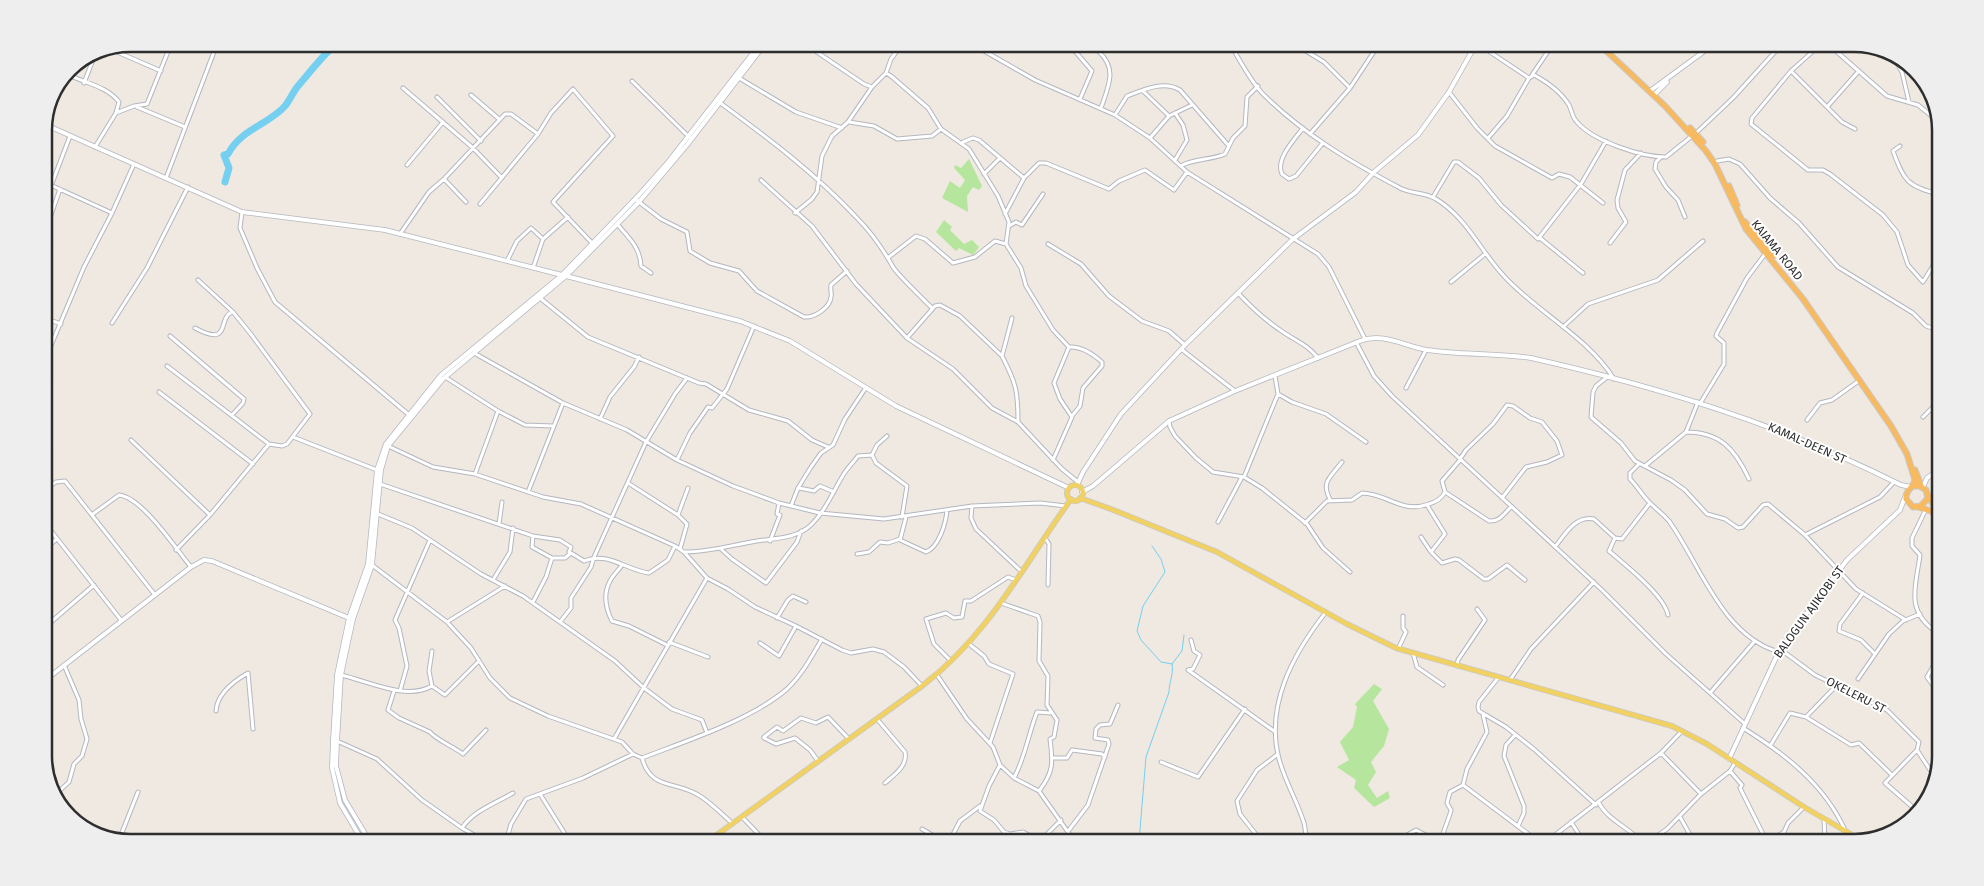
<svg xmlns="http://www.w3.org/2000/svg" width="1984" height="886" font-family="'Fira Sans',sans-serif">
<rect width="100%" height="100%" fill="#efe9e1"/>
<path fill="#b6e59e" d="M969,159l13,27 -3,4 -6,-3 -6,9 1,16 -26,-14 8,-17 10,7 5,-8 -11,-12 1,-3 6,3z
M944,220l8,7 -2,3 14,14 8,-4 7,7 -6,8 -14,-7 -3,3 -20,-19z
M1374,684l8,5 -9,12 16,28 -5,17 -13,16 5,10 -8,13 9,13 11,-7 2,7 -16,9 -20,-19 2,-8 -19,-13 12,-7 -9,-18 13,-15 4,-20 -2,-3z"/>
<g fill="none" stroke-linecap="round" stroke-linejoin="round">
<path stroke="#75cff0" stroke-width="1" d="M1152,546l9,13 4,13 -22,34 -6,25 4,9 20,22 11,2
M1139,842l7,-85 23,-65c0,-9 5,-19 3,-28l10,-13 2,-16
M1302,842v-5"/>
<path stroke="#75cff0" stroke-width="7" d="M225,182l4,-14 -5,-13 4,-1c13,-25 40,-29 57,-48 5,-6 8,-14 13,-20 12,-14 25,-31 38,-42"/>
<defs>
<path id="minor" d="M805,44l59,40 8,3 14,-14 5,3 37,32 13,21 28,20 29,47 11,26 -3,22 15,24 5,18 27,44 16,17 -15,36 6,16 12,18 -19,43
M972,44l63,36 80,35 35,23 37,34 131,82 11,13 36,72
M1100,44l-1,8c19,17 9,35 2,56
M1230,44c10,16 20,37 33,50 40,40 88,68 137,94 11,6 25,4 36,11 30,18 44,51 67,76 32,36 85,62 111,104
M1478,44l51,34
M1821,44l-30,27 -39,47 -1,6 57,46h15l7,4 53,41 14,17 11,33 15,17 16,-26
M1828,44l59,52 31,9 21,17
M108,48l53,23
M1301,48l23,14 26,26
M1074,50l18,21 -12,28
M819,53l5,-9
M1892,55l10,17 7,30
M1791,71l51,51 13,7
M886,73l5,-14 11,-15
M67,74c17,9 40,12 52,28l-3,11 -21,34
M1532,75l21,-31
M739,78l57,34 46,16
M632,81l57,56
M84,83l12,-31
M403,88l70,60 29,30
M1143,91l26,25
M1449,92l28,36 18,18 57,32 7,-4 11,3 33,26
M471,95l28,24
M437,97l44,44
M719,102c49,36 97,72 138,116 14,14 27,33 36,49 4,7 32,34 39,41
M137,107l48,20
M1827,107l31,-35
M116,113l18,-7 13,-2 24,-60
M1115,115l12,-19c16,-6 36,-16 53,-6l48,55
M849,122l25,4 23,13 35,-3 9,-7
M1303,128c-8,11 -28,31 -21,46l7,5 7,-3 26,-32
M1696,133l37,-35 49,-54
M1310,134l40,-46 29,-44
M1489,137l18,-21 22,-38 5,-3c13,7 27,17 35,30 3,6 3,12 8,17 16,19 64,35 89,35l26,-21
M1150,138l19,-22 23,-11
M963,142l10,-4 6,2 45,38
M1900,146l-7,5c11,30 15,36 46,43
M1661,157l-5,5 -1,7 11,18 12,13 7,17
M1175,160l12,-20 -4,-15 -8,-12
M1717,161l12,-2 11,5 30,34 29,25 39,44 75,46 13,13 12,4
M407,165l36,-43
M1181,166c10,-7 31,-6 44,-12l8,-16 12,-12 2,-29 11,-11
M984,174l15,-15
M166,178l51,-134
M444,179l22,23
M761,180l51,46 44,58 51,54 46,31 39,39 26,14 44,47 16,13
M44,182l68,31
M51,186l19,-50
M1433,197l21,-35h4l21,16 22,27 37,34 43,-55 25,-43
M635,199l26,20 26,13 3,19 20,12 29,8 18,20 47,26c10,1 26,-9 27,-20 1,-4 -1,-8 0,-12l16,-14
M480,204l58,-70 13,-21 22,-24 40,47 -60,66 39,41
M242,212l-2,16 17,40 18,34 133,112
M795,213l17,-14 5,-7 5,-36 10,-20 16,-14 24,-35
M1005,214l19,-36 15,-15h7l63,26 10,-8 26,-11 29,20 13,-18
M617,224c12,14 23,23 24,42l10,7
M1009,226l7,-4 6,3 21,-31
M400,234l29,-42 15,-13 61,-65h6l27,20
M44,235l16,-46
M1540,238l43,35
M1610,243l16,-21 -8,-14 -1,-8 8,-30 16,-17
M1048,244l33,20 28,32 33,25 27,10 16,14
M889,257l27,-21 9,3 28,24 22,-6 20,-16 11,3
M507,261l10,-20 14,-13 12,11
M533,268l10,-29 25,-22
M1451,282l34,-28
M1238,293c14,15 28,28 45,39 13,9 25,13 35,26
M540,298l48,39 111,46 7,1 43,26 39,11 24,19 16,7
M44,318l17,6
M1012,318l-10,38c14,27 16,35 16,66
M112,323l35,-55 41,-81
M1563,327l25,-23 70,-24 45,-39
M195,328c37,20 22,-10 37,-16
M170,336l74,63 -1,4 -11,12
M907,338l28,-32 5,-1 20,11 42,40
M1356,342l18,34 18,20 211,195 63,63 79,70
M1069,347c13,-1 24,7 33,15v4l-19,22 -3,18 -8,10
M1181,349l54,42
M474,353l89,50 64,27 50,30 56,26 46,17 41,10 64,6 88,-13 68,-3 26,3
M44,362l40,-95 28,-54 22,-49
M167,366l102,78 13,2 5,-2 23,-30 -60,-81 -17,-21 -35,-32
M445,377l53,34 -23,63
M1606,378l-10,8 -3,6 -2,25 30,26 14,18 36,19 14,10 22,24 18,5 13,9 5,-1 20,-22 5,-1 37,31 51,54 50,31
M1406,388l20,-38
M159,392l94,72
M1278,394l14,8 34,12 40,28
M1701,402l23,-38v-21l-8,-7 1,-3 30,-55 18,-24
M498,411l27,14 28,1
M1923,417l14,-14
M600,419l10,-22 24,-30 5,-10
M1807,420l13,-17 12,-3 28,-20
M1169,421l1,6 5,9 21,22 17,14 31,5 18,11 45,36 16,24 27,24
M1686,432l12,-30
M293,437l84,33
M131,440l79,75
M388,446l45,21 42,7 68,23 38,7 94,42 9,6 23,26 21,11 27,18 41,19 46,24 9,3 22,-4 11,3 20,15 18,19
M872,455l4,8 31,23 -5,31
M872,455l5,-10 10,-9
M1460,459l6,-9 27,-26 14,-19 6,1 17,12 12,4 15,19 5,14 -15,7 -21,5 -24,31
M677,460l13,-27 18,-26 4,1 15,-19 27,-63
M1460,460l-18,21 3,11 44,29c10,1 15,-7 22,-14
M1639,464l-9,9v6c7,7 12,16 19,23 7,7 14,12 20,19 31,43 53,115 110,131
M1645,466l41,-34c34,0 49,17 63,47
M1244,477l34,-83 -3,-18
M628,483l50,32
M380,484l153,52 -1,11 20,11h13l6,-5 13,8c23,-10 42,9 65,12l19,-13 7,-14
M799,488l15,3 6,-5 14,6
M44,490l12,-8 9,-1 90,114
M528,492l35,-89
M1331,501c-11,-19 -1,-23 11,-39
M1427,505l18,29 -14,18
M791,506l7,-18 13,-21 10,-14 12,-8 12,-26 20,-30
M972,506l-1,12 5,11 46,43
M1926,509l-14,29v8l8,9c-4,31 -15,55 15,76
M93,514l26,-19c23,2 57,54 72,72
M378,514l34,14 69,46 42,22 92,65 29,27 28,21 30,11 5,13
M906,517l-6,23 26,12c13,-5 20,-29 21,-42
M44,522l77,98
M1218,522l24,-45
M1305,523l22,-22 25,-1 10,-7c27,1 39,21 67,11 7,-2 13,-6 16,-12
M499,524l3,-22
M1805,535l75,-38 14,-15
M533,536l27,4 11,7 -2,5 2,1
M1421,537l10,15 11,11 13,-4 4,1 25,19h4l19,-14 18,15
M1045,538l4,6 -1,41
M1615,538l-6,13c16,14 55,44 59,64
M770,541l10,-26 -3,-1 2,-11
M1555,547c10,-13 21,-32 39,-28l21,19 7,1 28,-36
M44,549l13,-10
M680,549l7,-25 -9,-9 10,-27
M176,550l34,-35 59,-71
M722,550l10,9 34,24 31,-41 4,-11
M684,552c26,0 48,-7 73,-11 18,-3 39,-2 54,-16 14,-14 21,-31 31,-48 4,-8 11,-14 16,-21l14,-1
M857,554l12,-2 11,-10 8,1 12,-4
M372,565l75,57 24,26 19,30 20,20 38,18 74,26 11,12
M622,565c-4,6 -9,10 -12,16 -7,13 -4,28 2,40l17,5 38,19
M493,580l17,-28 3,-24
M1863,593l-23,31 -1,7 22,9 14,14
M533,602l13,-25 6,-19
M1001,603l37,13 2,6 -1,39 9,15 -1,29 10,15 -3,17 -4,2c3,23 4,33 -11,52
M777,618l11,-18 5,-4 13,6
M447,622l58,-36
M560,622l11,-14v-10l20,-31 3,-10 52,-115 29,-48 12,-16
M44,628l50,-43
M1191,640l3,11 6,4 -7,14 -5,1 86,61
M669,642l39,15
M760,643l19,13 17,-30
M969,644l15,12 5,8 24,10 -23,69
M1398,649l8,-17 -3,-4v-12
M1780,649l35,26 72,35 32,32 -2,8 -32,33 31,27
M432,651l-3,20 3,15
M1413,653l4,14 26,18
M951,661l-17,-17 -8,-25 20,-6 8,5 8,-1 3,-16h6l37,-24 8,3
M1457,666l1,-6 27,-40 -8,-11
M341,675c27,6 65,26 91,11l13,9 33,-33
M937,675l30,44 26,28 7,18 14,13 25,13 36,51
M1498,678l-19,24 -1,5 1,4 27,16 29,23 61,55
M1858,679l31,-45 14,-13 17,-7
M1510,680l21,-31 63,-67
M1935,688l-8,-11 8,-14
M394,691l-6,19 11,8 31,14c5,7 24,15 33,22l23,-24
M400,691l7,-25 -8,-38 -4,-8 35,-80
M1710,693l44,-51
M216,711c1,-17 18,-30 32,-38l5,56
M1806,717l45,28 8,-2 33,32
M877,719l28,33c3,14 -11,23 -20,31
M1743,728c42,26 81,56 102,102
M1515,735l-9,10 -2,11 20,50v7l-6,13
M764,737l13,-10 6,4 18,-13 15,5 12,-6 21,22
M764,738l12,6 19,-6 15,12 8,11
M614,739l93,-161
M337,741l40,18 45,41 40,28 24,14
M1770,746l20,-33 16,4 30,-31
M1917,750l17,26
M642,758c44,-17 109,-38 145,-69 15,-14 25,-33 35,-50
M1053,758h14l5,-8 30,4 3,3
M1161,762l37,15 47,-68
M1735,763l-5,8 12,14 -2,3 27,54
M1000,765l-11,21 -9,25 14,9 10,12 6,2 13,-2 17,9 21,-21
M1014,778c12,-23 14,-43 23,-66l13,1
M1463,785l76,57
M56,794l13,-12 5,-18 8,-8 5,-17 -6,-20 -2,-19 -15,-35
M540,794l30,48
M1701,794l29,-23
M1599,803c8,16 30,25 43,39
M742,817l24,25
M1680,817l14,25
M1824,819l1,23
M1571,822l13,20
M462,828c11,-17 34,-25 51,-35
M922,829l22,13
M1069,830l19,-25 21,-61 -1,-4 -13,-2 1,-9 4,-4 10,-1 8,-19
M1258,837l-18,-23 -3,-13 20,-31 21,-16
M119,840l19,-48
M506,842l5,-18 15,-25 57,-21 50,-24 9,4c9,33 34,22 58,38 11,7 22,18 32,27
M949,842l11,-21 20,-15
M1008,842l2,-8
M1307,842c-2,-7 -1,-15 -4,-22 -7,-21 -18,-39 -24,-61 -14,-54 14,-105 47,-147
M1404,842l3,-7 9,-5 23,12
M1440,842l10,-28 1,-4 -4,-7 3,-11 13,-7 4,-16 20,-37 -4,-17
M1546,842l115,-89 21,-22
M1648,842l19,-13 34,-35 -40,-41
M1767,842l17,-10 4,-9 16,-16"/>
<path id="tertiary" d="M1650,91l64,-47
M1654,95l13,-13
M44,124l198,88 143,18 177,45
M566,276l174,45 50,20 106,65 173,82
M1077,485l6,-13 38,-58 64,-69 108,-106 63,-47 18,-20 44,-37 31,-43 27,-48
M1923,487l4,-9 10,-7
M1082,492l11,-6 76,-65 66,-30 125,-50c23,-9 44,5 67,9 35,5 70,3 104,8 129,29 251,67 370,127l10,2
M44,681l147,-114 13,-7 8,1 137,57
M1729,759l51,-110 67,-89 53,-50 5,-13
M363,842l-23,-39 -8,-35 1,-28 4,-65 12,-57 19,-54 9,-94 9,-26 55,-69 121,-100 77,-80 30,-34 91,-117
M370,842l-25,-42 -9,-34 1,-25 4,-66 12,-56 19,-54 9,-95 7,-24 55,-67 123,-103 73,-74 48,-57 78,-101"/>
<path id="primary" d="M1067 493a8 8 0 1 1 16 0a8 8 0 1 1-16 0Z
M1080,498l31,11 106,43 130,72 49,24 276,78 35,18 97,63 57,33
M707,842l215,-156c67,-51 101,-120 149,-187"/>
<path id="trunk" d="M1599,44l66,62 41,45 9,13 31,65 57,70 88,127 16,28 8,26c-1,8 -10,9 -9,19l7,8 8,-1 7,-8 -2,-8 -6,-4h-8
M1690,128l13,14
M1729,186l8,19
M1745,222l28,34
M1915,470l6,16
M1928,495l8,15
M1918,507l13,4 5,4"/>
</defs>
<use href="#minor" stroke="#b4b7c1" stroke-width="5"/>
<use href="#tertiary" stroke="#b4b7c1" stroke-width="5.5"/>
<use href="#primary" stroke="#c9c9c9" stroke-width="6"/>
<use href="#trunk" stroke="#c9c9c9" stroke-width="7"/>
<use href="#minor" stroke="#fff" stroke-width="3"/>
<use href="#tertiary" stroke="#fff" stroke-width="4"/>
<use href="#primary" stroke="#f2d163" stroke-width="4.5"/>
<use href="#trunk" stroke="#f8ba60" stroke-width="5"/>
</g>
<g text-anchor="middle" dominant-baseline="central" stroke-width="4" stroke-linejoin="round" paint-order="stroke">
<g font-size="12" fill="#2e2e2e" stroke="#fff">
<text transform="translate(1777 250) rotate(51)">KAIAMA ROAD</text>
<text transform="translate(1807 443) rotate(24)">KAMAL-DEEN ST</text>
<text transform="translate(1809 612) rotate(-54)">BALOGUN AJIKOBI ST</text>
<text transform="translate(1856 695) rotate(27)">OKELERU ST</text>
</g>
</g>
<path d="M0 0H1984V886H0ZM130 52H1854A78 78 0 0 1 1932 130V756A78 78 0 0 1 1854 834H130A78 78 0 0 1 52 756V130A78 78 0 0 1 130 52Z" fill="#eee" fill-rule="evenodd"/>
<path fill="none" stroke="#2e2e2e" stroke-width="2.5" d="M130 52H1854A78 78 0 0 1 1932 130V756A78 78 0 0 1 1854 834H130A78 78 0 0 1 52 756V130A78 78 0 0 1 130 52Z"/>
</svg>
